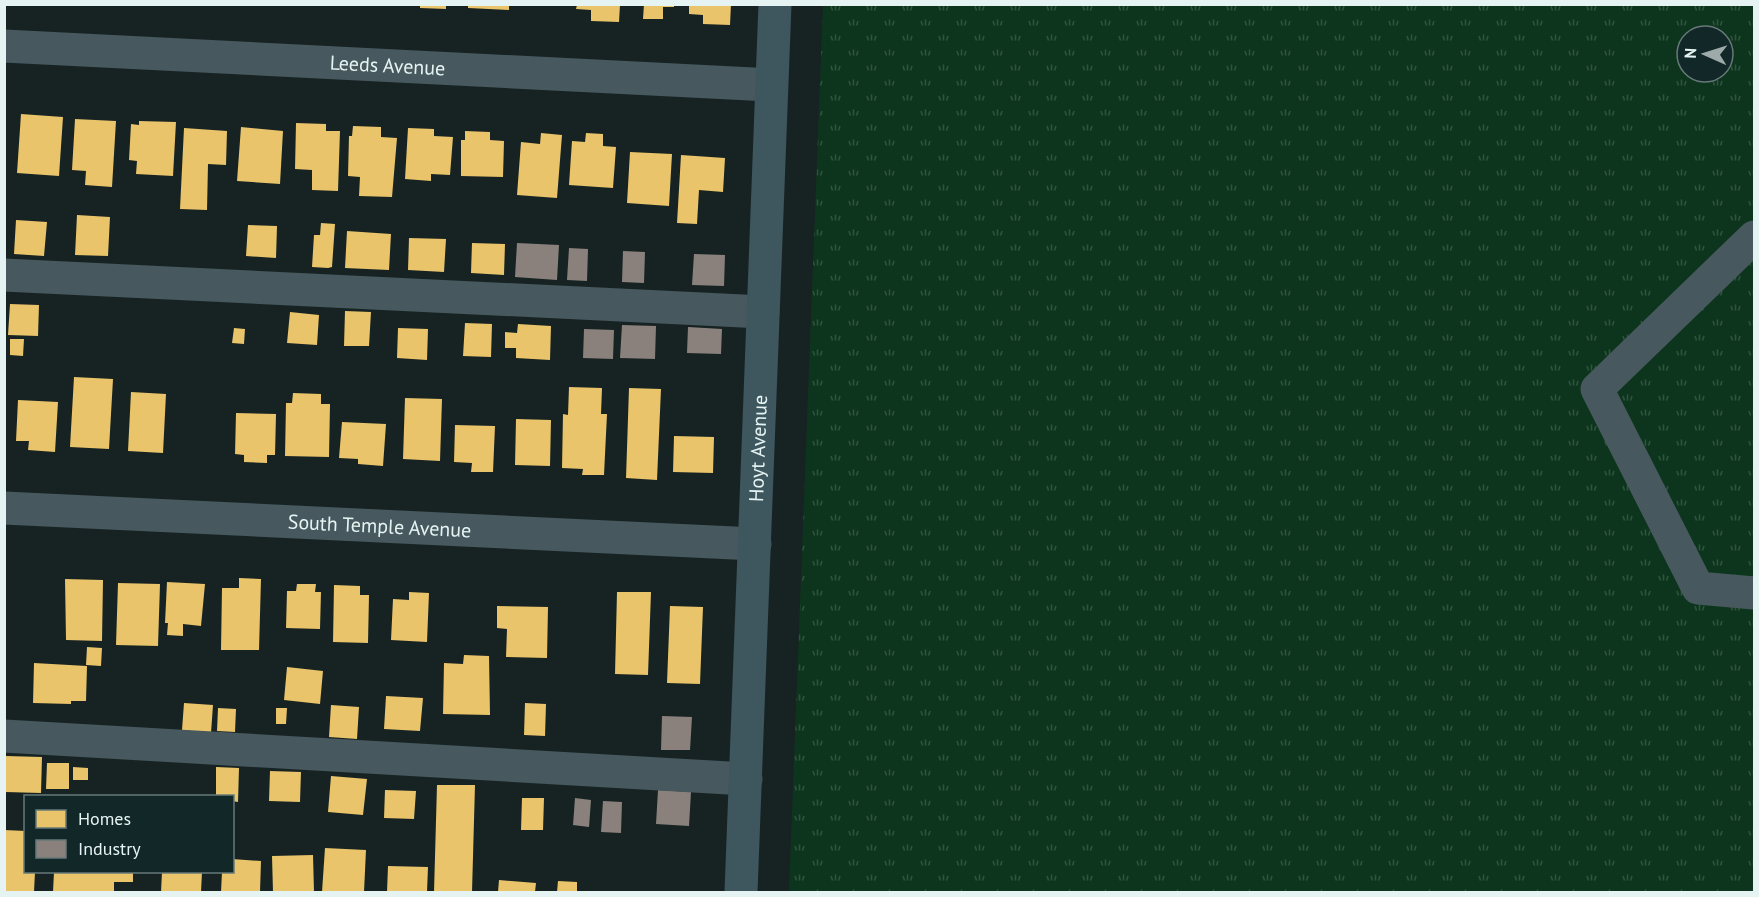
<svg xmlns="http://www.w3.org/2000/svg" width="1759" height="897" font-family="'PT Sans',sans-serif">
<defs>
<pattern id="grass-tufts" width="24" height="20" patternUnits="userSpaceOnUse" patternTransform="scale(1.5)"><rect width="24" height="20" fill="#0d351d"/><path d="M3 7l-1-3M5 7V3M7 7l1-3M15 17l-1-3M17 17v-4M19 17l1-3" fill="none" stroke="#30533e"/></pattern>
</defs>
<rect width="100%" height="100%" fill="#172323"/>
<path fill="url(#grass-tufts)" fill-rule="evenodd" d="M823,5h931v887h-965zM1687,36h36v36h-36z"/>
<path fill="#e9c46a" d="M420,4h26v5l-26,-1z
M468,4h41v6l-41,-2z
M644,4h30v3h-11v12h-20z
M689,4h42l-1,21 -27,-1v-9l-14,-1z
M577,5h43l-1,17 -28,-1v-11l-15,-1z
M21,114l42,3 -4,59 -42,-3z
M75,119l41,2 -4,66 -27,-2 1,-14 -14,-1z
M139,121l37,1 -3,54 -37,-2 1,-13 -8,-1 2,-36 8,1z
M296,123l30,1v7h14l-2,60 -26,-1v-20l-17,-1z
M353,126l28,1v10l16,1 -5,59 -33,-1 1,-19 -12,-1 1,-40h3z
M241,127l42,4 -3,53 -43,-3z
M184,128l43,3 -1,34 -18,-1 -1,46 -27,-1z
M408,128l26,1v7l19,1 -3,38 -19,-1v7l-26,-2z
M465,131l25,1v8l14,1 -1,36 -42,-1v-36h4z
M541,133l21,2 -5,63 -40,-3 4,-53 19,2z
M586,133l17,1v12l13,1 -3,41 -44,-3 3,-44 13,1z
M630,152l42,2 -3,52 -42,-3z
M681,155l44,3 -2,34 -24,-2 -2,34 -20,-1z
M77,215l33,2 -2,39 -33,-1z
M16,220l31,2 -3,34 -30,-2z
M321,223l14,1 -3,43 -4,1 -16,-1 2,-32h6z
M248,225l29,1 -1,32 -30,-2z
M347,231l44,3 -2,36 -44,-2z
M409,238l37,1 -2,33 -36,-2z
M472,243l33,1 -1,31 -33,-2z
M10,304l29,1 -1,31 -30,-1z
M345,311l26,1 -2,34h-25z
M290,312l29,3 -2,30 -30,-2z
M465,323l27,1 -1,33 -28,-1z
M518,324l33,2 -1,34 -34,-2v-10h-11v-16l12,1z
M234,328l11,1 -1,15 -12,-1z
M398,328l30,1 -1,31 -30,-2z
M10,339h14l-1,17 -13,-1z
M74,377l39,2 -4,70 -39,-2z
M569,387l33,1 -1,26h6l-3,61h-22l1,-6 -21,-1 1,-54 5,1z
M629,388l32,1 -4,91 -31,-2z
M131,392l35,2 -3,59 -35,-2z
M293,393l28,1v10h9l-1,53 -44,-1 1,-53h6z
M405,398l37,1 -2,62 -37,-2z
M18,400l40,2 -3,50 -27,-2 1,-9h-13z
M236,413l40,1 -1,41h-8v8l-23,-1v-7l-9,-1z
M516,419l35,1 -1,46 -35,-1z
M342,422l44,2 -3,42 -25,-2v-5l-19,-1z
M455,425l40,1 -2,46h-22l1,-9 -18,-1z
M674,436l40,1 -1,36 -40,-1z
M239,578l22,1 -2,71h-38l1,-62h17z
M65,579l38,1 -1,61 -36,-1z
M167,582l38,2 -4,42 -18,-2v12l-16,-1 1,-12h-3z
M118,583l42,1 -2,62 -42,-1z
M297,584h19l-1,8h6l-1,37 -34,-1 1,-37h9z
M334,585l26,1v9h9l-1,48 -35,-1z
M409,592l20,1 -2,49 -36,-2 2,-41 16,1z
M617,592h34l-3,83 -33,-1z
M497,606l51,1 -1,51 -41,-1 1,-28 -10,-1z
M670,606l33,1 -3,77 -33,-1z
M87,647l15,1 -1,18 -15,-1z
M464,655l25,1 1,59 -47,-1 1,-51 19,1z
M34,663l53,3 -1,35h-15v3l-38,-1z
M287,667l36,4 -3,33 -36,-4z
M386,696l37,2 -3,33 -36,-2z
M184,703l29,2 -2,28 -29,-3z
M525,703l21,1 -1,32 -21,-1z
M331,705l28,2 -2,32 -28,-2z
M218,708l18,1 -1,23 -18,-1z
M276,708h11l-1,16h-10z
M6,756l36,1 -1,36 -36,-1z
M47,763h22v26h-23z
M73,767l15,1v12h-15z
M216,767l23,1 -1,34 -6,-1v-5h-16z
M270,771l31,1 -1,30 -31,-1z
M331,776l36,3 -4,36 -35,-3z
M437,785h38l-3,107h-38z
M385,790l31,1 -2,28 -30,-1z
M522,798h22l-1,32h-22z
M4,830l22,1v41h9l-1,20h-30z
M325,848l41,2 -2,42h-42z
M313,855l1,37h-41l-1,-36z
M232,859l29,2 -1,31h-39l1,-20h10z
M388,866l40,1 -1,25h-40z
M54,872h79v10h-19v10h-61z
M162,872h40l-1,20h-40z
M499,880l37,3 -1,9h-37z
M558,881l19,1v10h-20z"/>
<path fill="#8a817c" d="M517,243l42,2 -2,35 -42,-3z
M569,248l19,1 -1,32 -20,-1z
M623,251l22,1 -1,31 -22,-1z
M694,254l31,1 -1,31 -32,-1z
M622,325l34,1 -1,33 -35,-1z
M688,327l34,2 -1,25 -34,-1z
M584,329l30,1 -1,29 -30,-1z
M662,716l30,1 -2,33h-29z
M658,790l33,2 -2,34 -33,-2z
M575,798l16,2 -2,27 -16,-2z
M603,801l19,1 -1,31 -20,-1z"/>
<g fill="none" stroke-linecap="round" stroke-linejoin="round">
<g stroke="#47595e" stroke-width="33">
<path id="s1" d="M4,46l767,39"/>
<path d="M1754,237l-157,152 101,199 56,5"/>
<path d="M4,275l759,37"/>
<path id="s2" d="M4,508l751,36"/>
<path d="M4,736l742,43"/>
</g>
<path stroke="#3e565e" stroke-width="33" id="s3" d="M741,892l34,-888"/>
</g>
<g text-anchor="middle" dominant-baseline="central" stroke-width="6" stroke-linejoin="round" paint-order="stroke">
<g font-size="20" fill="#e6f3f3" stroke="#122728">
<text stroke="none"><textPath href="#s1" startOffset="384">Leeds Avenue</textPath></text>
<text stroke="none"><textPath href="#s3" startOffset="444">Hoyt Avenue</textPath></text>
<text stroke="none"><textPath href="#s2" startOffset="376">South Temple Avenue</textPath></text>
</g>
</g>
<rect width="1759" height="897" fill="none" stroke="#e6f3f3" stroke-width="12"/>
<rect x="24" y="795" width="210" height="78" fill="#122728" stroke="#677979" stroke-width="1.5"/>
<rect x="36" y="810" width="30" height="18" fill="#e9c46a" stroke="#677979" stroke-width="1.5"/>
<text x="78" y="825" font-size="18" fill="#e6f3f3">Homes</text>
<rect x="36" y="840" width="30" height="18" fill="#8a817c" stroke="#677979" stroke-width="1.5"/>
<text x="78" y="855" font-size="18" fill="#e6f3f3">Industry</text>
<g transform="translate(1705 54) rotate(273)"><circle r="28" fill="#122728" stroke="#677979" stroke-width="1.5"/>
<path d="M0-4.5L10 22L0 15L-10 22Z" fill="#9eaaaa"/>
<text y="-9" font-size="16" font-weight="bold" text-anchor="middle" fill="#e6f3f3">N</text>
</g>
</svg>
